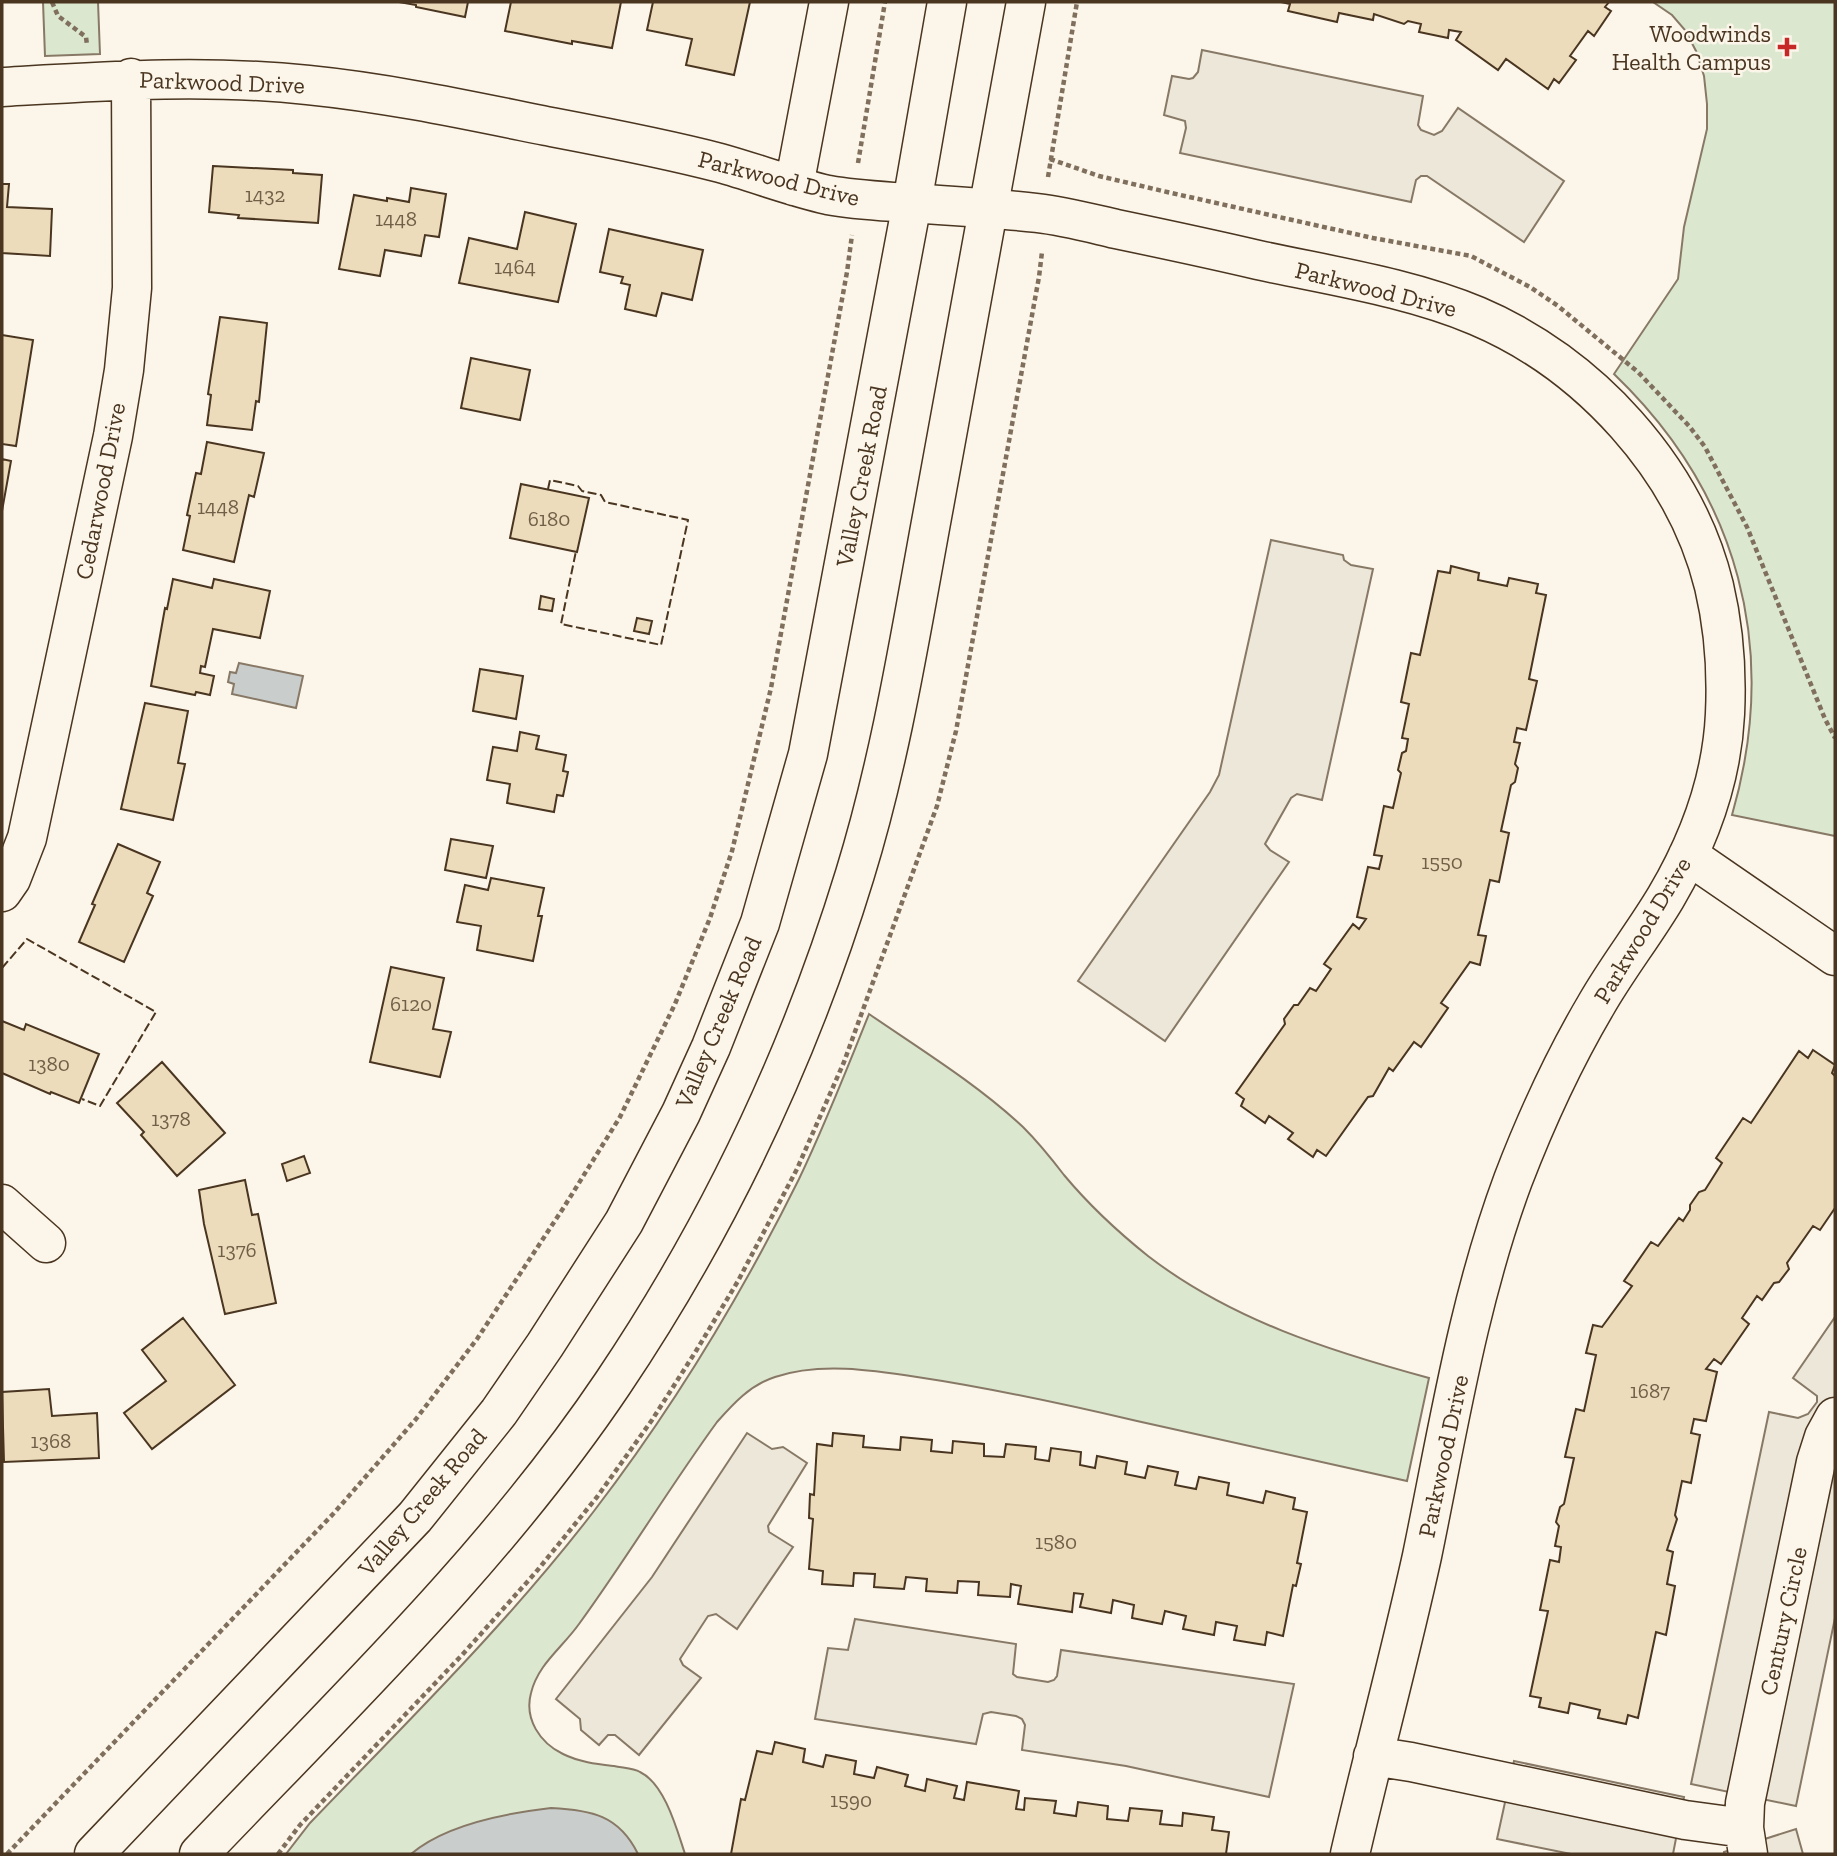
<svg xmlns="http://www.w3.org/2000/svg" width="1837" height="1856" font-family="'Zilla Slab',serif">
<rect width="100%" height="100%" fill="#fbf6e9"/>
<path fill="#dce7d0" stroke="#887966" stroke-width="2" d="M43,2h55l2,52 -55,2z
M1653,2h182v834l-103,-21c48,-166 7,-321 -118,-441l64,-95 6,-52 23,-98v-25l-3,-28 -8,-25 -11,-21 -13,-15z
M869,1014c51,35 108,70 154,113 15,15 28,31 41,48 25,30 54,57 84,81 83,64 182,95 281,122l-22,103c-90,-20 -180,-40 -270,-60 -73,-17 -146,-33 -220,-44 -45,-7 -98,-15 -142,0 -25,8 -42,27 -58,45 -48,66 -90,136 -138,202 -17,24 -41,40 -48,69 -7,26 9,50 32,61 16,8 34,10 51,12 8,2 19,2 26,6 25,12 37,58 45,82h-399l24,-31c97,-101 198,-200 284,-312 79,-103 147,-215 205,-332 26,-54 48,-110 70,-165z"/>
<path fill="#ede7d9" stroke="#887966" stroke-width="2" d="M1202,50l221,46 -5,29 3,5 13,5 8,-4 16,-23 106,73 -40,61 -97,-66h-6l-5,4 -5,22 -231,-49 6,-25 -1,-7 -21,-6 8,-39 17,3 4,-1 5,-6z
M1271,540l72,15 1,5 7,5 22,4 -51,231 -25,-6 -6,4 -26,46 5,6 19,12 -124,179 -87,-60 132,-189 9,-17z
M1835,1317v301l-39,188 -105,-22 78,-372 29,6 10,-4 9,-12v-6l-24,-18z
M747,1433l25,16 11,-2 24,16 -39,63 1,6 24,15 -56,82 -21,-15 -8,2 -28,43 3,6 18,13 -62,77 -24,-20h-7l-9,10 -18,-15 -1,-11 -24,-20 96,-122z
M855,1619l161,25 -3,30 4,3 31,5 6,-2 3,-4 4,-26 233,34 -25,113 -143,-31 -104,-16 3,-25 -3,-6 -6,-3 -25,-4 -8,2 -7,30 -161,-25 13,-71 20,2z
M1514,1761l170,36 -11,57h-102l-74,-15z
M1796,1829l7,25h-79v-2z"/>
<path fill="#c9cecd" stroke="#887966" stroke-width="2" d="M239,663l64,13 -7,32 -64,-14 2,-10 -6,-2 2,-10 6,1z
M551,1808c40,2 68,7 87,46h-227c34,-29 97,-41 140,-46z"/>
<path fill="#ecdcbc" stroke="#4a3520" stroke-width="2" d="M399,2h69l-3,15 -49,-10v-2z
M511,2h110l-9,46 -40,-7v3l-67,-13z
M653,2h97l-16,73 -48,-10 6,-26 -45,-9z
M1281,2h328l-4,5 6,4 -17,25 -6,-5 -18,25 6,4 -17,23 -5,-4 -6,10 -42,-30 -8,11 -42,-30 5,-8 -12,-2 -1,8 -29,-6 2,-8 -13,-3 -4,3 -30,-10 -1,6 -34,-7 -2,9 -49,-11 2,-7z
M213,166l80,4v3l29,2 -4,48 -80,-5 1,-3 -30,-3z
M2,184h7l-2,23 45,2 -2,47 -48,-3z
M411,188l35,6 -7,43 -14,-2 -4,21 -36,-6 -5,26 -41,-7 15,-74 33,6v-3l22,4z
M525,212l51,12 -18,78 -99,-19 10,-45 48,11z
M609,229l94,21 -11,50 -30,-7 -6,23 -31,-7 5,-24 -9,-2 2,-6 -23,-5z
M220,317l47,6 -8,79 -3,-1 -4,29 -45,-5 4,-30 -3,-1z
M2,335l31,5 -17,106 -14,-2z
M471,358l59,12 -10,50 -59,-12z
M207,442l57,11 -10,44 -5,-2 -15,67 -51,-12 7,-34 -3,-1 9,-42 5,1z
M2,459l9,2 -9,50z
M521,484l68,14 -12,54 -67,-14z
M1451,566l28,7 -1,7 29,6 2,-8 29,6 -2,9 10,2 -17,84 8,2 -11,49 -9,-2 -3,14 6,1 -5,21 3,4 -3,14 -4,3 -10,46 8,2 -10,49 -9,-2 -12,55 8,1 -6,29 -10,-3 -29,41 7,5 -27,39 -7,-5 -21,29 -4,-3 -16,28 -5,1 -42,59 -9,-6 -4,7 -25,-18 5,-6 -24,-17 -4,7 -24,-17 3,-7 -8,-6 49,-69 -1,-5 10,-14h4l12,-17 6,3 15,-22 -7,-5 29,-40 6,5 7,-10 -9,-2 11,-50 11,2 3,-13 -8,-1 10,-49 9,2 8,-35 -3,-3 4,-17 4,-2 2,-12 -6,-1 7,-34 -8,-2 10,-49 9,2 18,-84 12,2z
M173,579l39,9 2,-9 56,12 -10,47 -47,-9 -8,38 -4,-1 -1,7 14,3 -4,19 -14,-3 -1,3 -44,-9 14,-78 2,1z
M541,596l13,3 -2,12 -13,-2z
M637,618l15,3 -3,13 -15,-3z
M480,669l43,7 -7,43 -43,-8z
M145,703l43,8 -10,52 7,1 -12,56 -52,-11z
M520,732l19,4 -3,13 30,6 -3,16 5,1 -5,24 -6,-1 -3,17 -47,-9 3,-19 -23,-4 6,-33 24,4z
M451,839l42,7 -7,32 -41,-8z
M118,844l42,18 -13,31 6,3 -29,66 -45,-20 16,-37 -3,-1z
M491,878l53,10 -6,28h4l-9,45 -56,-11 4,-24 -24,-4 8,-37 23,5z
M391,967l53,11 -11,51 18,3 -11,45 -70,-15z
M2,1021l22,9 2,-6 73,30 -20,49 -28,-11 -1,2 -48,-21z
M1813,1050l22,15 -3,8 3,3v132l-15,22 -7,-4 -26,37 2,6 -10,13 -5,1 -12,17 -5,-4 -15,22 7,6 -28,40 -7,-5 -8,10 11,3 -11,49 -12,-2 -3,14 9,2 -9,48 -9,-2 -7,34 2,4 -10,31 6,2 -6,32 8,2 -9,49 -10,-3 -18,86 -10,-3 -2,9 -28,-6 2,-8 -30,-7 -2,10 -29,-6 2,-9 -11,-2 18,-85 -8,-1 10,-50 9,2 2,-15 -6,-1 4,-20 -3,-4 4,-15 4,-3 10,-46 -9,-1 11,-48 8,2 12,-56 -10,-2 7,-28 9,2 30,-41 -8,-5 27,-39 7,4 21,-28 4,3 7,-11v-5l9,-13 6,-2 17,-27 -6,-5 27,-40 8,5 48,-72 9,7z
M162,1062l63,71 -48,43 -36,-41 3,-3 -27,-29z
M304,1156l6,17 -23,8 -5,-17z
M245,1180l7,35 6,-1 18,89 -51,11 -21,-90 -5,-34z
M183,1318l52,67 -83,64 -28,-36 42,-32 -24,-31z
M49,1389l3,27 45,-3 2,45 -95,4 -2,-70z
M833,1433l31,3 -1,11 37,3 1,-13 31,3 -1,11 21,2 1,-12 31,3v12l20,1 2,-13 30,3 -1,12 14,2 2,-13 30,4 -1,13 15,3 2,-12 30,6 -2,12 20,4 3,-12 30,6 -3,13 21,4 3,-12 30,6 -2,12 36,8 3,-12 29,7 -2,11 14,3 -10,51 4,1 -5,22 -3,-1 -10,51 -16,-4 -2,13 -31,-5 3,-14 -21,-4 -2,13 -31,-6 3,-13 -21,-5 -3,13 -30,-6 2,-13 -21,-5 -2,13 -31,-6 3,-13 -9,-1 -2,19 -54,-8 3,-18 -10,-2 -1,13 -32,-2 1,-13 -21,-1 -1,12 -31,-2 1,-12 -21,-2 -2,12 -30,-2 1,-13 -21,-1 -1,13 -31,-2 1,-13 -14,-2 4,-50 -4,-1 1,-24 4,1 3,-51 15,2z
M775,1742l30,7 -2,13 20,5 3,-12 30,6 -2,13 20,4 3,-11 31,8 -3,11 20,5 2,-12 30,7 -3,12 10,2 3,-18 52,9 -3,18 8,1 1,-12 31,3 -2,12 22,3 2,-14 30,4 -1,13 21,2 2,-13 32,3 -2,13 22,2 1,-13 31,4 -2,13 17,2 -3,22h-495l10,-55 4,1 12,-49 15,3z"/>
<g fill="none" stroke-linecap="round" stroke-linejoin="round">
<defs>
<path id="minor" d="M2,87c103,-6 202,-13 306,-2 80,8 159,25 238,41 58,11 117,22 174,37 36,10 72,24 108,32 27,5 54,6 81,8 42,3 86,5 128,10 27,3 53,10 79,16 48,10 95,20 142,31 73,16 150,27 219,56 111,47 208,152 237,270 10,42 13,85 11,128 -3,65 -26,127 -59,183 -22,37 -49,71 -70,108 -33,56 -60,115 -83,175 -45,121 -65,250 -91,376 -22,100 -49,199 -72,298
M794,186l35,-184
M1688,855l147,101
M2,892l9,-13 16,-41 86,-402 11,-66 8,-82 -1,-210
M2,1204l44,39
M1373,1756l38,6 274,58 59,8
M1748,1854l-4,-26 1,-25 71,-341 8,-25 11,-20"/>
<path id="major" d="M94,1854l321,-337 84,-105 46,-67 79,-123 57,-109 30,-66 49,-124 48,-169 104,-551 35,-201
M199,1854c144,-151 297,-297 414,-471 105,-156 187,-329 242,-509 37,-120 56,-244 79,-368 30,-168 61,-336 92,-504"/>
</defs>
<use href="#minor" stroke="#4a3520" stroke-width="41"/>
<use href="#major" stroke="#4a3520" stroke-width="41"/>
<path stroke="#7f6f5c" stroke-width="4.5" stroke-dasharray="5 3.5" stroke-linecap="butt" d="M52,2l6,14 28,21 1,8
M1050,159l49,17 68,16 206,46 98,18 59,31 28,19 80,66 51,54 16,21 42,80 78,192 10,19
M858,163l27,-161
M1048,177l29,-175
M7,1854l327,-341 82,-94 61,-80 87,-132 56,-90 55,-113 35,-86 22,-67 39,-163 76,-416 5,-37
M278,1854l22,-29 162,-170 74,-83 61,-75 55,-77 44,-69 42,-70 59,-112 47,-107 93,-256 19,-75 83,-454 3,-25"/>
<use href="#minor" stroke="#fbf6e9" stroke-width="38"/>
<use href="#major" stroke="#fbf6e9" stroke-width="38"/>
<path stroke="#4a3520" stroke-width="2" stroke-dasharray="9 3.5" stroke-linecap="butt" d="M548,489l2,-9 28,6 4,5 19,4 4,7 83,18 -27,125 -100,-21 15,-73
M2,968l25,-29 129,73 -56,94 -18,-7"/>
</g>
<path fill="#c62828" stroke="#fbf6e9" stroke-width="2.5" d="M1783.5 36.5h7v7h7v7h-7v7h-7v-7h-7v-7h7z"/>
<g text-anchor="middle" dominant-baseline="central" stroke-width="5" stroke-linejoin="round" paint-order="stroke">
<g font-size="21" fill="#725f47">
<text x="265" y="194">1432</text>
<text x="396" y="218">1448</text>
<text x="515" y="266">1464</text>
<text x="218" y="506">1448</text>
<text x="549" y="518">6180</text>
<text x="1442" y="861">1550</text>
<text x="411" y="1003">6120</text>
<text x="49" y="1063">1380</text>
<text x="171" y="1118">1378</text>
<text x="237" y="1249">1376</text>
<text x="1650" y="1390">1687</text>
<text x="51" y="1440">1368</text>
<text x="1056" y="1541">1580</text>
<text x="851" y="1799">1590</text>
</g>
<g font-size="24" fill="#4a3520" stroke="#fbf6e9" text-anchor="end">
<text x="1771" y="33">Woodwinds<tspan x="1771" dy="28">Health Campus</tspan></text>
</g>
<g font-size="24" fill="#4a3520" stroke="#fbf6e9">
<text transform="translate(222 82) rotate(2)">Parkwood Drive</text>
<text transform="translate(779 178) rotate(14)">Parkwood Drive</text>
<text transform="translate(1376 289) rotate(14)">Parkwood Drive</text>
<text transform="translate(861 476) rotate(-79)">Valley Creek Road</text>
<text transform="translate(100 491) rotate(-79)">Cedarwood Drive</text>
<text transform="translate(1642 930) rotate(-59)">Parkwood Drive</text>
<text transform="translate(718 1022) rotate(-67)">Valley Creek Road</text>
<text transform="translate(1443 1456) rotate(-78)">Parkwood Drive</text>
<text transform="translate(422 1502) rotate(-50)">Valley Creek Road</text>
<text transform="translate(1783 1621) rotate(-78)">Century Circle</text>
</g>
</g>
<rect width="1837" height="1856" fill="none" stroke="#4a3520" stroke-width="7"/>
</svg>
